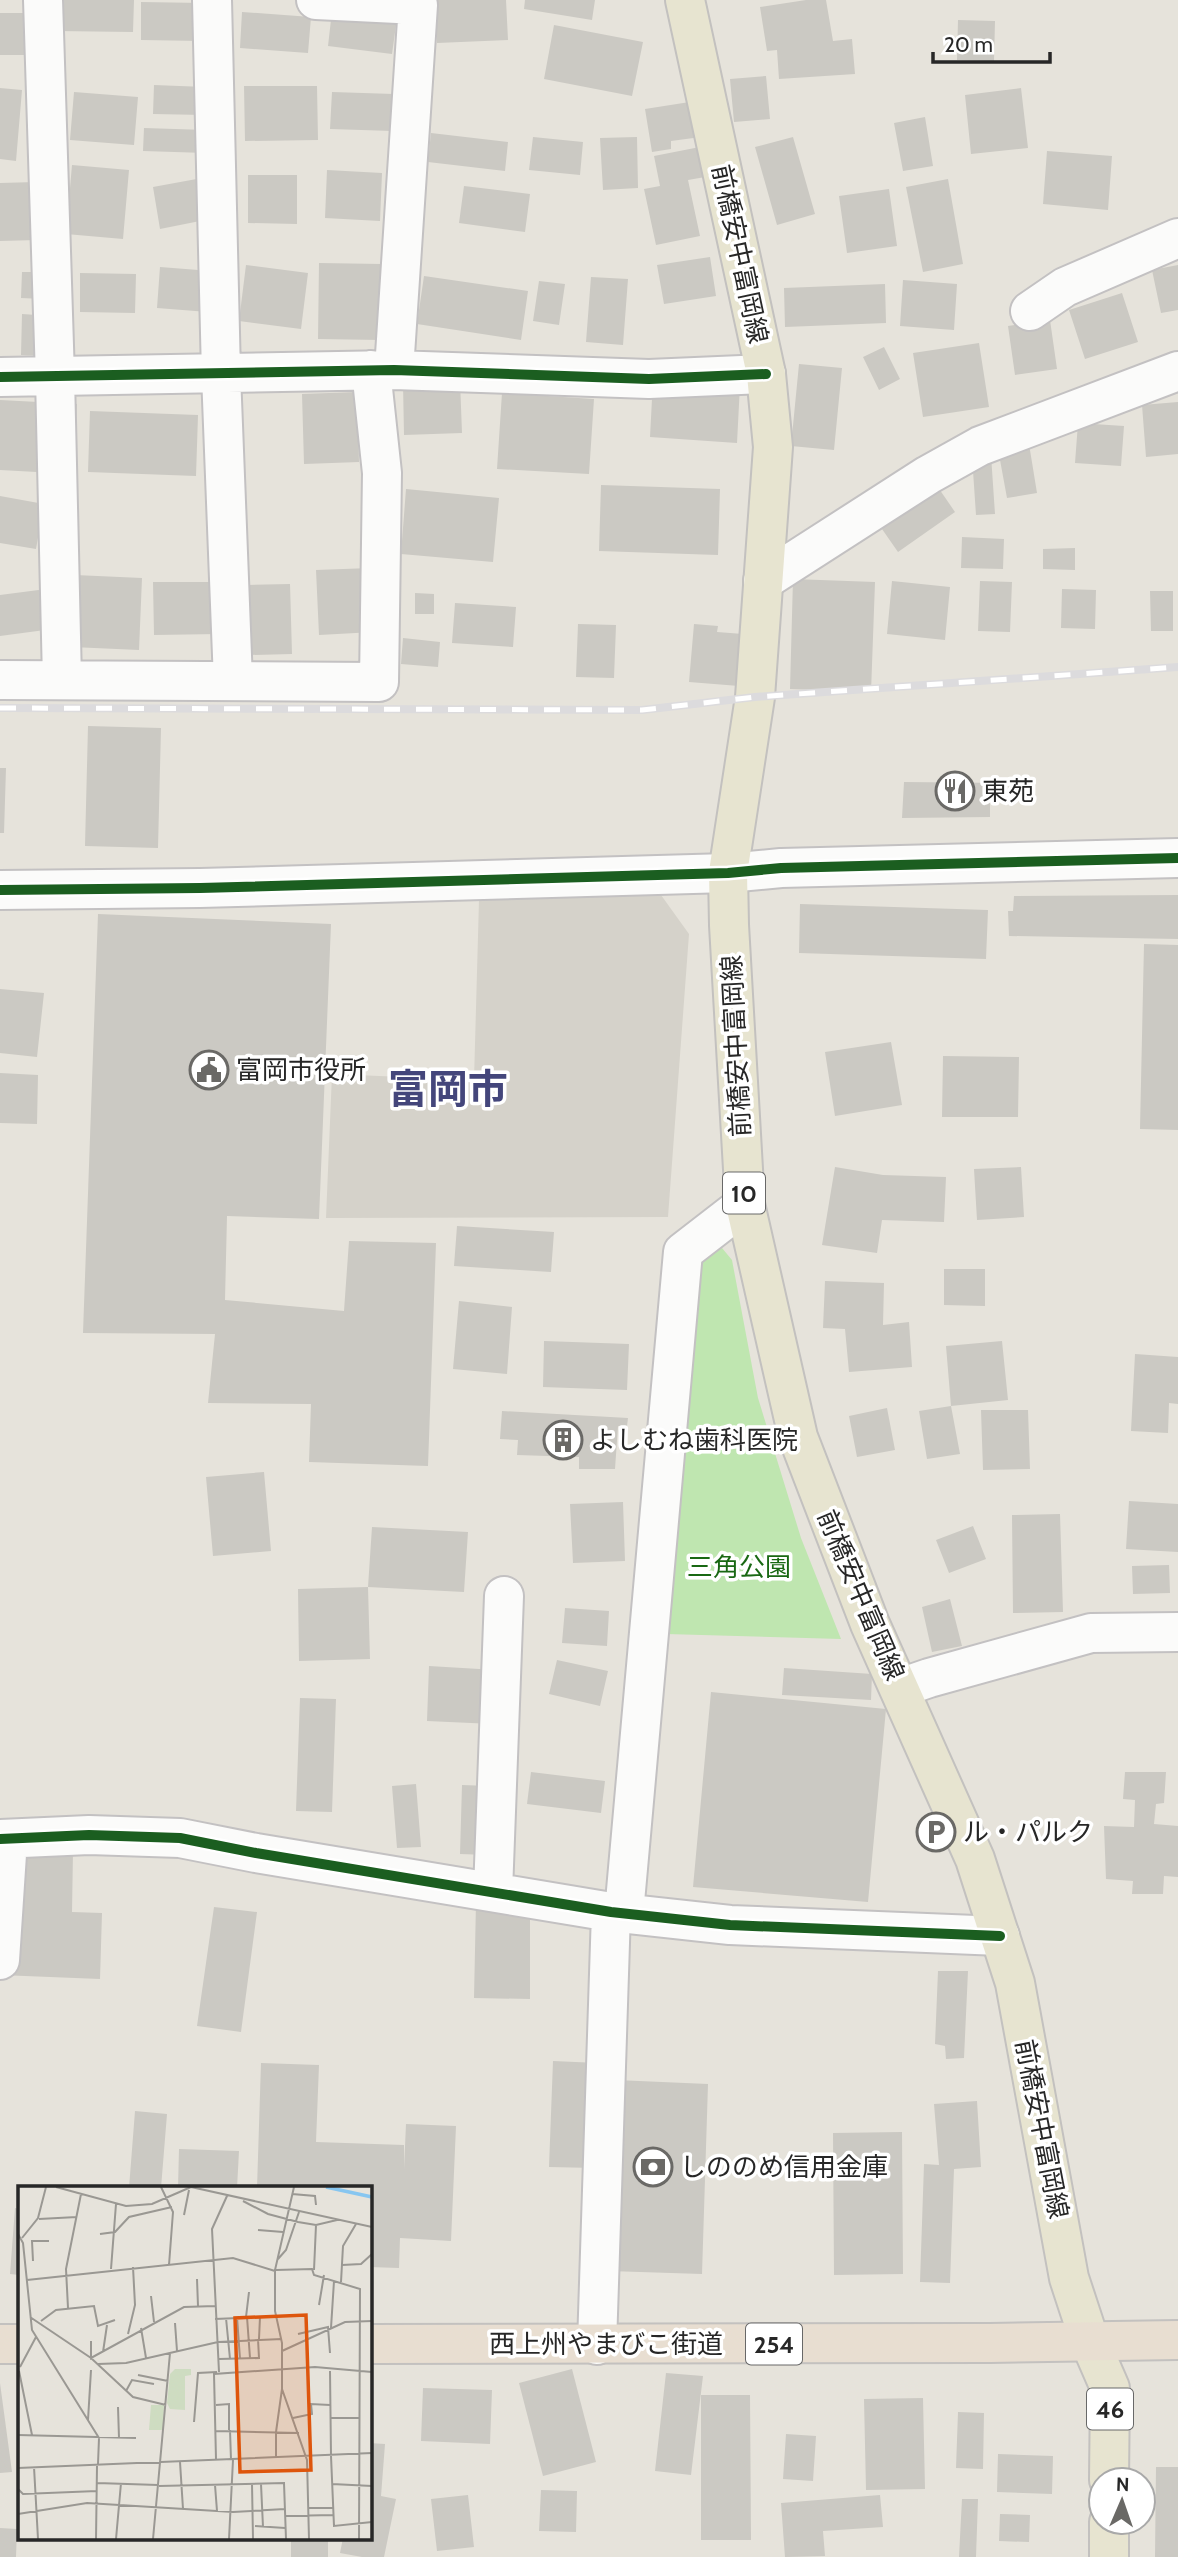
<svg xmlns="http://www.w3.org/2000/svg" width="1178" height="2557" font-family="Cabin,'Noto Sans JP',sans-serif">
<rect width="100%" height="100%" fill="#e6e3db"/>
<path fill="#bfe6b0" d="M722,1248l10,12 26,138 43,140 40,101 -175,-5 25,-364 13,-20z"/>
<path fill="#d5d2ca" d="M661,895l28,39 -21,283 -342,1 6,-144 142,6 5,-180z"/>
<path fill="#cbc9c3" d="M57,0h77l-1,32 -77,-1z
M436,0h70l2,40 -71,3z
M525,0h70l-3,20 -68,-11z
M806,0h20l7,41 19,-2 3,35 -76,5 -2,-29 -10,1 -7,-44z
M141,2l62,1v38l-62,-1z
M332,11l65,7 -5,36 -64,-8z
M242,12l69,5 -3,36 -68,-5z
M0,13h26l1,42h-27z
M958,20l37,1 -1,40 -37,-1z
M554,25l89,17 -11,54 -88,-17z
M766,76l4,43 -36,3 -4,-43z
M154,85l51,2 -1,28 -51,-1z
M244,86h73l1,54 -73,1z
M0,88l22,2 -6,71 -16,-2z
M1021,88l7,60 -57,6 -6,-59z
M74,92l64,5 -4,48 -64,-5z
M332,92l62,2 -1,37 -63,-2z
M696,101l5,36 -30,4v8l-19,3 -7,-43z
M925,117l8,49 -30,5 -9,-48z
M144,128l62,2v23l-63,-2z
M431,133l77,9 -3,29 -77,-9z
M533,137l50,5 -3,33 -51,-5z
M637,137l1,51 -35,2 -3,-52z
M793,137l22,77 -38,11 -22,-78z
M705,146l6,30 -23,4 12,56 -44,9 -12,-56 16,-3 -6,-30z
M1047,151l65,5 -4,54 -65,-6z
M72,165l57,5 -6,69 -57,-5z
M327,170l55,3 -2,48 -55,-3z
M248,175h49v49l-49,-1z
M202,178l8,41 -50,10 -7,-42z
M948,179l15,85 -40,8 -17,-85z
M36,182l1,58 -37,1v-58z
M464,186l66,8 -5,38 -66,-9z
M889,189l8,57 -50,7 -8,-57z
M710,257l6,39 -52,8 -7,-39z
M319,263l63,1 -1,76 -63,-1z
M246,265l62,8 -7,56 -62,-8z
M1178,265v45l-17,3 -9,-43z
M160,267l51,4 -3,41 -51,-4z
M22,272h22l-1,27 -22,-1z
M80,273l56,1 -1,39 -55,-1z
M424,276l104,15 -7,49 -104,-16z
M591,277l37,2 -5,66 -37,-3z
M903,280l54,4 -3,46 -54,-4z
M539,281l26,3 -6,41 -26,-4z
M885,284l1,39 -101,4 -1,-39z
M1122,293l16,49 -53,17 -16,-49z
M22,314l30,2 -1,40 -30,-1z
M1050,320l7,49 -42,6 -7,-49z
M979,343l10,64 -66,10 -10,-64z
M884,347l16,32 -21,11 -16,-33z
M799,364l43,4 -8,82 -43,-4z
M653,380l87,5 -3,58 -87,-6z
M460,381l2,52 -58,2 -1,-52z
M357,392l2,70 -55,2 -2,-70z
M502,393l92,6 -5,75 -92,-5z
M0,400l77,4 -4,70 -73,-4z
M1178,402v52l-32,3 -4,-52z
M90,411l108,4 -2,61 -108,-4z
M1078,423l46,3 -3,40 -46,-3z
M1029,444l8,49 -30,5 -9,-49z
M991,455l4,59 -19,1 -4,-59z
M933,480l22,32 -57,40 -23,-33z
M601,485l119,4 -2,66 -119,-4z
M406,489l93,9 -6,64 -92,-8z
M0,496l44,8 -8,45 -36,-6z
M962,537l42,2 -1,30 -42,-1z
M1075,548v22l-32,-1v-20z
M371,568l3,64 -55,3 -3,-65z
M75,575l67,3 -3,72 -67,-3z
M793,579l82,3 -4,110 -81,-3z
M892,581l58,6 -5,53 -58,-6z
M980,581l32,1 -2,50 -32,-1z
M153,582h65l1,52 -65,1z
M290,584l2,70 -43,1 -2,-70z
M54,588l6,40 -60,8v-41z
M1062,589l34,1 -1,39 -34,-1z
M1150,591h23v40h-22z
M415,593l19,1v20h-19z
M455,603l61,4 -3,40 -61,-4z
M578,624l38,1 -2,53 -38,-1z
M694,624l24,2 -1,6 26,2 -4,52 -50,-4z
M403,638l37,4 -2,25 -37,-3z
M88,726l73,2 -3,120 -73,-2z
M0,768h6l-2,65h-4z
M904,782l102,1v17l-16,1v16l-88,1z
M1178,895v44l-169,-3 -1,-25h5l1,-15z
M800,904l188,6 -2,49 -187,-6z
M98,914l233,10 -12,295 -92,-3 -2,84 119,11 5,-70 87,2 -8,223 -119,-4 2,-58 -103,-1 7,-69 -132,-1z
M1144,944l34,1v185l-38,-1z
M0,989l44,4 -7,64 -37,-4z
M891,1042l11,63 -67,11 -10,-64z
M943,1056l76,1 -1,60h-76z
M0,1073l38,2 -1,49 -37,-1z
M835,1167l48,8 63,2 -2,45 -62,-2 -5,33 -55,-8z
M1021,1167l3,50 -47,3 -3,-51z
M457,1226l97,6 -3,40 -97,-6z
M944,1269h41v37l-41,-1z
M825,1281l59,2 -1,42 26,-3 3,45 -63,5 -4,-43 -22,-1z
M459,1301l53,6 -5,67 -54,-5z
M544,1341l85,3 -2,46 -84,-3z
M1002,1341l6,59 -57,6 -5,-60z
M1135,1354l43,3v47l-9,-1 -1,30 -37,-2z
M951,1406l9,48 -33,5 -8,-48z
M887,1408l8,42 -38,7 -8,-41z
M981,1410h47l2,59 -47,1z
M502,1411l126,7 -1,8h-9l-3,43h-36v-12l-62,-2 1,-15 -18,-1z
M264,1472l7,79 -58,5 -7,-79z
M1129,1501l49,3v48l-52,-3z
M623,1502l2,59 -52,2 -3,-59z
M1060,1514l3,98 -50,1 -1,-98z
M973,1526l13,33 -37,14 -13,-33z
M372,1527l96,5 -4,60 -96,-5z
M1169,1565l1,28 -37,1 -1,-28z
M368,1587l2,72 -71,2 -1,-72z
M950,1599l12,47 -30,6 -10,-45z
M565,1608l44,3 -2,35 -45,-3z
M557,1660l51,11 -8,35 -51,-12z
M429,1666l67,4 -3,54 -66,-3z
M784,1668l88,6 -1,26 -89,-5z
M711,1692l175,17 -18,193 -175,-15z
M300,1698l36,1 -4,113 -36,-1z
M531,1772l74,9 -4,32 -74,-9z
M1125,1772h41l-2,31 -8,1 -2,20 24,2v51l-14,-1 -1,18h-31l1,-13 -27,-2 -2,-53 30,1 1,-27 -12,-1z
M416,1784l5,63 -24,1 -5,-62z
M462,1785l27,1 -2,69 -27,-1z
M0,1851h73l-1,61 30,1 -2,66 -100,-4z
M476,1902h54v97l-56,-1z
M214,1907l43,5 -16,120 -44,-6z
M938,1971h30l-4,87 -18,1 -1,-13 -10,-2z
M553,2061l45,2 -3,105 -46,-1z
M261,2063l58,2 -3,77 88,3v24l2,-45 50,2 -5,115 -51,-3 -1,30 -30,-1v-79h-112z
M616,2080l92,4 -6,190 -93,-3z
M977,2101l4,66 -27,2 -4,114 -30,-1 4,-118 15,1 -5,-61z
M135,2111l32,3 -6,74h-32z
M902,2132l1,142 -69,1 -1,-142z
M179,2149l60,2 -2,37h-59z
M15,2208l4,1v66l-9,-1z
M572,2369l24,93 -53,14 -24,-93z
M666,2373l37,3 -12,99 -36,-4z
M0,2383l12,89 -12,1z
M423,2388l69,2 -2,54 -69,-3z
M701,2395h49l1,145h-50z
M923,2398l2,91 -59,1 -2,-91z
M958,2412l26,1 -1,56 -27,-1z
M786,2434l30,2 -3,45 -30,-2z
M369,2443l16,1 -4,52 15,3 -12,58h-22l-22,-4 3,-15h26z
M998,2454l55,2 -1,38 -55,-2z
M1156,2467h22v90h-23z
M541,2490l36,1 -1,41 -37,-1z
M468,2495l6,52 -37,4 -6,-52z
M880,2495l3,32 -60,4 2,25 -40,1 -4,-54z
M962,2499h16l-2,58h-17z
M1000,2514l30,1 -1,27 -30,-1z
M0,2528l17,1 -1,28h-16z
M291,2538h37v19h-37z"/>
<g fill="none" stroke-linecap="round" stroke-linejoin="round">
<defs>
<path id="street" d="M43,0l12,377 7,303
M212,0l9,374 12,307
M316,0l102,5 -24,365
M1030,311l35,-24 113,-49
M0,377l394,-7 255,9 117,-5
M763,581l165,-106 52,-29 198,-75
M0,680l379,2 3,-209 -11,-103
M0,890l200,-2 528,-15 53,-5 397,-10
M900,1688l29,-10 162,-45 87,-1
M0,1839l89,-4 91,3 76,15 355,59 119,13 270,11
M493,1892l11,-296
M624,1913l59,-661 62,-48
M0,1960l8,-121
M597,2345l14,-433"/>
<path id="primary" d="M685,0l81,374 7,73 -18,250 -27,176 1,52 16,279 53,233 72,187 105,235 40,124 54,295 21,64 20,46 -1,92
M1109,2557v-35"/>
<path id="highway" d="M0,2344h19
M369,2344l621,-1 188,-3"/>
</defs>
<use href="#street" stroke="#c3c1c2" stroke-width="42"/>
<use href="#primary" stroke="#c3c1bf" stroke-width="42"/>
<use href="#highway" stroke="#c3c1bf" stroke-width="42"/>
<use href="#street" stroke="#fbfbfa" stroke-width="38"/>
<use href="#primary" stroke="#e7e4d0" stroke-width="38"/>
<use href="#highway" stroke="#e8ded1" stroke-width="38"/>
<defs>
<path id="rail" d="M0,708l642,2 113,-13 423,-30"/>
</defs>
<use href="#rail" stroke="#dcdbdd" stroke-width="8"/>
<use href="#rail" stroke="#fff" stroke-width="5" stroke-dasharray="16" stroke-linecap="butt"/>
<defs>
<path id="cycleway" d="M0,377l394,-7 255,9 117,-5
M0,890l200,-2 528,-15 53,-5 397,-10
M0,1839l89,-4 91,3 76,15 355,59 119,13 270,11"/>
</defs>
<use href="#cycleway" stroke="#fff" stroke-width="15"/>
<use href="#cycleway" stroke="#1b5e20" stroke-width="10"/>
</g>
<defs>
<symbol id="restaurant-ring" viewBox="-11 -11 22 22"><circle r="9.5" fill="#fff" stroke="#6a6966" stroke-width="1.5"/><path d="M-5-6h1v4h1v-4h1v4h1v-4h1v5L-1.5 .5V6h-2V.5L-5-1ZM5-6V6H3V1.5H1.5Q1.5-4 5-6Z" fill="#6a6966"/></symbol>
<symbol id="civic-ring" viewBox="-11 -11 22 22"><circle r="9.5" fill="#fff" stroke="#6a6966" stroke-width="1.5"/><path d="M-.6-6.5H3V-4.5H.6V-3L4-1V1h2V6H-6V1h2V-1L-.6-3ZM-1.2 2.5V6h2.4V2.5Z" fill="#6a6966"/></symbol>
<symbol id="building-ring" viewBox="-11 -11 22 22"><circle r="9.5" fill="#fff" stroke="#6a6966" stroke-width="1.5"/><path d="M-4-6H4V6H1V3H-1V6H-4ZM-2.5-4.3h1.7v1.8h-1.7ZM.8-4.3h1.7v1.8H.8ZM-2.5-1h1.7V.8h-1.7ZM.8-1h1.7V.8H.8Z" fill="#6a6966"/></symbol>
<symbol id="parking-ring" viewBox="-11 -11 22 22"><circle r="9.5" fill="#fff" stroke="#6a6966" stroke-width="1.5"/><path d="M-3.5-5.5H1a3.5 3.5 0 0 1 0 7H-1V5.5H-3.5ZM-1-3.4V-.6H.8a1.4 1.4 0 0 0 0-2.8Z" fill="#6a6966"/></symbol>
<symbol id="bank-ring" viewBox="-11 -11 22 22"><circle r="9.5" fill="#fff" stroke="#6a6966" stroke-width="1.5"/><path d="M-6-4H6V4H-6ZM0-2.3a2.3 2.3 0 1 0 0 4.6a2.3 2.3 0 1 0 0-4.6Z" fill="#6a6966"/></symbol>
</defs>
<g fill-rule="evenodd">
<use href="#restaurant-ring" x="933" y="769" width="44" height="44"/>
<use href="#civic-ring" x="187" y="1048" width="44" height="44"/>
<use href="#building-ring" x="541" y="1418" width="44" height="44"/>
<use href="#parking-ring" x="914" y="1810" width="44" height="44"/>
<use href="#bank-ring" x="631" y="2145" width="44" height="44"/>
</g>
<g text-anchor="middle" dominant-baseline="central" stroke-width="7" stroke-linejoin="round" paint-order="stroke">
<g fill="#fff" stroke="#686868" stroke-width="2">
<rect x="723" y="1172.5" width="42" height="41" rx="5"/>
<rect x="746" y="2323.5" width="56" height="41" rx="5"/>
<rect x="1087" y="2388.5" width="46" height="41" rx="5"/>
</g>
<g font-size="24" font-weight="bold" fill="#272727">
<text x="744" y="1193">10</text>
<text x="774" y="2344">254</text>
<text x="1110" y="2409">46</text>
</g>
<g font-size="26" fill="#272727" stroke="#fff">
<text transform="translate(740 254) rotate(78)">前橋安中富岡線</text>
<text transform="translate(736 1046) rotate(-93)">前橋安中富岡線</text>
<text transform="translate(861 1595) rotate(67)">前橋安中富岡線</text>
<text transform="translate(1042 2129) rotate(79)">前橋安中富岡線</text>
<text x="606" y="2344">西上州やまびこ街道</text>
</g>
<g font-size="26" fill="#272727" stroke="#fff" text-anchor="start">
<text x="982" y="791">東苑</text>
<text x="236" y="1070">富岡市役所</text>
<text x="590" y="1440">よしむね歯科医院</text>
<text x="963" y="1832">ル・パルク</text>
<text x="680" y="2167">しののめ信用金庫</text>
</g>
<g font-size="26" fill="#196813" stroke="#fff">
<text x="739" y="1567">三角公園</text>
</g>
<g font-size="40" font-weight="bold" fill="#44467b" stroke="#fff">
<text x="448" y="1088">富岡市</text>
</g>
</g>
<g transform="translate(18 2186)">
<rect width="354" height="354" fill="#e6e3db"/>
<path d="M157,183h16v6l-6,1v34l-15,-1 -3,-6 3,-29zM133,219h13l-1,25h-14z" fill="#cedcc1"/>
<path fill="none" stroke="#87c6f0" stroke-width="3.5" d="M308,1l46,10"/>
<path fill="none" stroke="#9a9893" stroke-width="2" d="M38,1l70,19 26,-2 39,-17M143,1l12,25 -4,53M173,1l181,40M276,1l-19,83v41l7,32v46l25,71 2,79M274,8l23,2 1,9M225,15l25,13 30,8 18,3 21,-5M166,29l5,-25M21,33l38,-2M240,44l25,2M0,48l5,9 9,87 67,108 -1,26M82,48l15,-2 14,-15 43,-10M4,52l16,-20 8,-31M260,73l8,-9 13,-38M15,75l-1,-20h17M324,79l19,-1 11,-10M93,83l5,-65M258,84l36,-1 2,6 46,14 -1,250M296,84l2,-45M179,93l1,27M9,94l206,-22 42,13M323,96l2,-36 13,-22M133,110l3,26M301,119l5,-30M50,122l-2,-39 15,-75M12,131l61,41 42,39 33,8M219,131l3,42M228,131l3,-25M229,131l3,41M208,132l4,41M197,133l45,-2 -1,22M23,135l15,-11 38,-4 4,20 17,-6M157,137l2,28M123,142l5,30M313,142l3,-47M110,148l7,-29 -2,-38M280,148l30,-7 2,26M73,155v17l93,-51 31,-1M264,165l63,-29 27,-1M85,166l4,-27M201,173l40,-1 -1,-19M80,178l28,-1 92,-21 64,-3M2,181l16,-30M1,185l13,64M312,185l1,85M201,186l-7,-143 15,-33M120,189l30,6M108,205l6,-11 22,4M198,219l13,-1v26M100,221l1,31M275,232l19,-4 -1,-10 19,1M313,232h29M70,234l3,-50M176,236l4,-49 19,-1M212,244l1,30M198,245l83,2M258,246l6,-43M258,246v25M0,249l118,3M313,270l3,70 38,-4M198,273l-2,-85 101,-7 57,5M162,276l3,47M16,281l4,72M0,282l354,-15M79,297l61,2M234,298l1,55M243,298l2,43M314,298l40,2M197,299l2,26M141,300l125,-3 2,56M0,303l5,5 74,-3M290,322h25M0,328l69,-11 146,9 52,-3M267,330l48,-1M237,340l30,2M78,353l1,-73M98,353l5,-56M135,353l17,-186M211,353l4,-79"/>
<path fill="#de560d" fill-opacity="0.15" stroke="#de560d" stroke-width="3.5" d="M288,129l5,155 -71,2 -5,-154z"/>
<rect width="354" height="354" fill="none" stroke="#272727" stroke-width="3.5"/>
</g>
<g transform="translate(1122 2501) rotate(2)"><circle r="33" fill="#ffffff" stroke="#a9a9a9" stroke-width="2"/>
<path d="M0-5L12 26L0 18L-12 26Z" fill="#6a6966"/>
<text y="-10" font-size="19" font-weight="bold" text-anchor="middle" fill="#272727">N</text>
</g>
<path d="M933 52v10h117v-10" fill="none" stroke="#272727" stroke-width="3.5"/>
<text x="944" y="52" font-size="21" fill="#272727" stroke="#ffffff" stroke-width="5" paint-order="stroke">20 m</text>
</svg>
